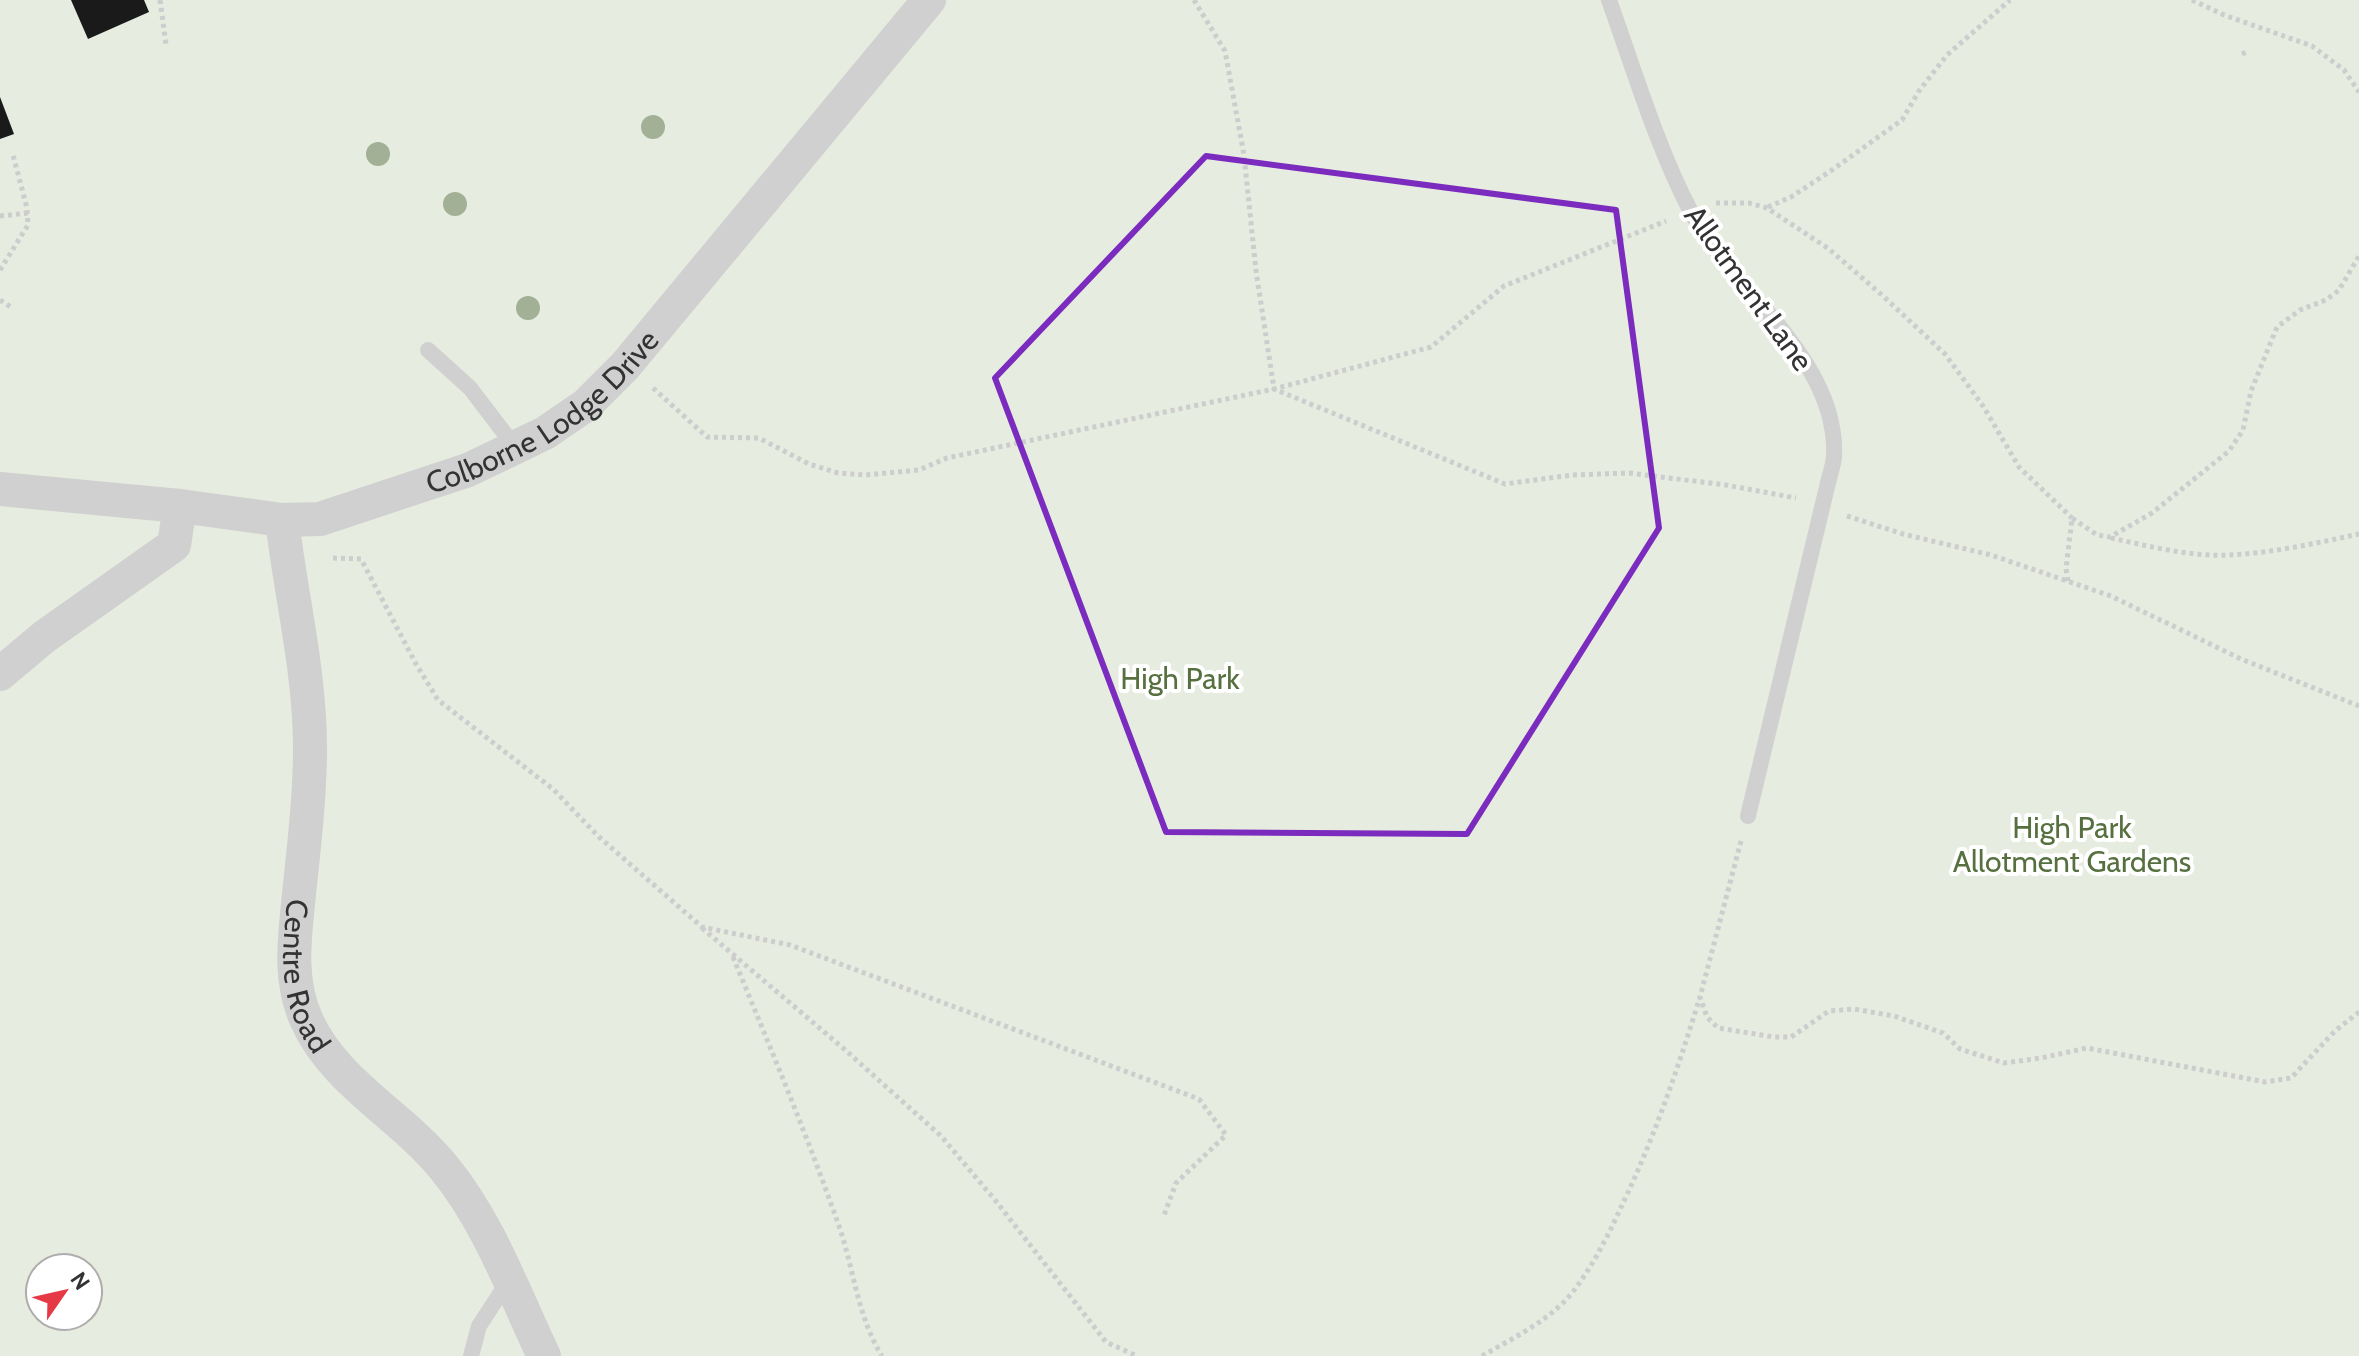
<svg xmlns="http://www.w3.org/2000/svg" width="2359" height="1356" font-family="Cabin,sans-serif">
<rect width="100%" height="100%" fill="#fff"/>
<path fill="#e6ecdf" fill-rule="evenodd" d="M0,0h2359v1356h-2359zM40,1268h48v48h-48z"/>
<path fill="#1a1a1a" d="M71,0h73l5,12 -61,27z
M0,97l14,37 -14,5z"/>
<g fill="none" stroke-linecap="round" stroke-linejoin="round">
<path stroke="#cdcdcd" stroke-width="5" stroke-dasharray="4 4" stroke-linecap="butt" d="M160,0l6,44
M1194,0l31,51 19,104 12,116 18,118 157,-42 73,-61 162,-65
M2192,0l32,15 88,31 32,24 15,22
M2242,54l7,-3
M1716,203h33l18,5 62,41 54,47 62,58 38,52 36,61 53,51
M1768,207l23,-10 41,-27 70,-50 17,-29 28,-36 63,-55
M0,216l28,-3
M0,270l28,-45 -1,-17 -14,-53
M0,300l11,7
M653,388l54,49 52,1 50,26 29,9 28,2 53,-5 28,-12 327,-69 231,95 67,-9 57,-2 97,12 70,13
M1847,516l56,18 88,21 120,41 130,63 118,47
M2111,538c37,8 79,19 118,17 43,-2 88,-12 130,-21
M333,558l28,1 55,105 22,36 115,89 46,48 103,90 88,18 409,154 27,36 -50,48 -13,35
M2068,581l-2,-12 6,-51 25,17 13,2 42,-24 77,-62 14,-21 8,-39 26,-64 23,-17 26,-10 13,-10 20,-34
M1741,841l-41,156 7,20 11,11 56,9h17l38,-26 25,-2 40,7 49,17 17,16 44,14 37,-5 46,-10 178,34 26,-4 44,-47 24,-19
M702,928l141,120 98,88 54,64 111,142 31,14
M733,957c37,90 75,180 107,272 14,42 18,89 42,127
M1482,1356c31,-18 67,-35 90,-63 21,-27 37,-59 51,-90 32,-67 55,-135 77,-206"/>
<path stroke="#d0d0d0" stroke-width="16" d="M1609,0c24,67 48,147 81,210 42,80 149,149 144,247 -1,10 -5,20 -7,30l-79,329
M428,350l42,38 45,59
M471,1356l8,-30 30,-46"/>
<g stroke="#d0d0d0" stroke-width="34">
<path id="s1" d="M0,489l180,17 102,14 38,-1 148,-49 77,-37 41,-28 39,-39 304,-366"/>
<path id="s2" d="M282,520c9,76 28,152 28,228 0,48 -6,98 -11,146 -4,42 -11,84 7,125 28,64 97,97 139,150 44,54 69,124 99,187"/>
<path d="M0,674l44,-37 130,-92 6,-39"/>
</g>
</g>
<g fill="#a2b095">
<circle cx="653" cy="127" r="12"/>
<circle cx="378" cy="154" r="12"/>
<circle cx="455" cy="204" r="12"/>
<circle cx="528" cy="308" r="12"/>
</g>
<path fill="none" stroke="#7b2cbf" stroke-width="6" stroke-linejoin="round" d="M1206,156l410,54 43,318 -192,306 -301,-2 -171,-454z"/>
<g text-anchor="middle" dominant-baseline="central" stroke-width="8" stroke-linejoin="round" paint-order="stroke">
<g font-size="30" fill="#333" stroke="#fff">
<text transform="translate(1749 288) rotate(54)">Allotment Lane</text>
<text stroke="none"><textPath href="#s1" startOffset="572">Colborne Lodge Drive</textPath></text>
<text stroke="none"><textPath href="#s2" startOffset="460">Centre Road</textPath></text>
</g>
<g font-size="30" fill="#56703f" stroke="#fff">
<text x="1180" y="678">High Park</text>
<text x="2072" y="827">High Park<tspan x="2072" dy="34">Allotment Gardens</tspan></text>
</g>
</g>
<g transform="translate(64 1292) rotate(56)"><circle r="38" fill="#ffffff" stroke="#adadad" stroke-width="2"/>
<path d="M0-6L14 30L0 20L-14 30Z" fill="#e63946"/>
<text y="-12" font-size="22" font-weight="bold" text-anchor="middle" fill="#333333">N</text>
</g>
</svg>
